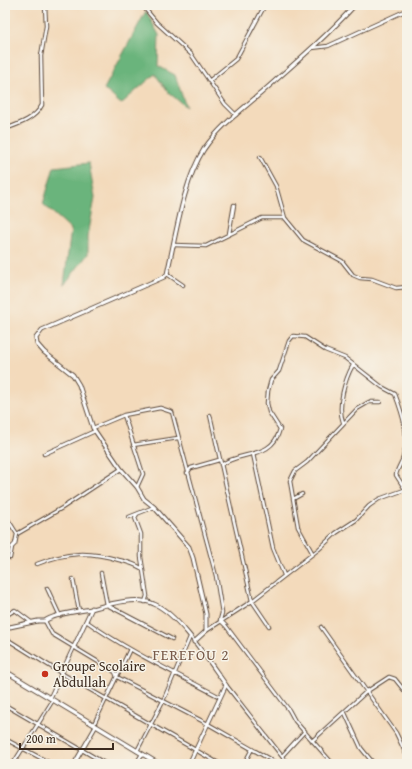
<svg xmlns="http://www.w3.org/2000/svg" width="412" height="769" font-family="'Gentium Book Plus',serif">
<rect width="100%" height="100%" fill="#f7f3e8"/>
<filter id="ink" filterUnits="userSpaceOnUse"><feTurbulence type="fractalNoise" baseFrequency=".025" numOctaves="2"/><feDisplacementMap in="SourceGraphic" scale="8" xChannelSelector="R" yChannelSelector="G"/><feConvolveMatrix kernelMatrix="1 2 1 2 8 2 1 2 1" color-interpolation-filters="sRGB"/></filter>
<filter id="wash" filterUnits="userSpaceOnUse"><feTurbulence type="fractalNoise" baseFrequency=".012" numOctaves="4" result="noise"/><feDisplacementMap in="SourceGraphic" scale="16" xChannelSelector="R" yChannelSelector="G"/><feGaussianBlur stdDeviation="0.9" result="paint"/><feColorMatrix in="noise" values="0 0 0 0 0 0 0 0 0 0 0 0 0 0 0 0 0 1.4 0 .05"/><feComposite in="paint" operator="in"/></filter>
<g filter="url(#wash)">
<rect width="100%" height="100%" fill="#f3dabb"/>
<path fill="#6ab47c" stroke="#526f4d" d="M146,11l13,24 -1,31 17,9 11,32 -18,-15 -13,-18 -34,30 -17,-15z
M89,163l6,35 -7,38v18l-24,31 7,-56 -28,-25 11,-37z"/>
</g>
<g filter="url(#ink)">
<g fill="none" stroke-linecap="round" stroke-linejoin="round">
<defs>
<path id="minor" d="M142,5l15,18 34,31 34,50 11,11
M312,48l16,-2 79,-36
M209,81l27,-22 29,-54
M5,129c14,-5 30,-10 37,-24l-1,-49 5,-30 -1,-21
M260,157l16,29 9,32 18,22 39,21 11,14 7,3 12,1 24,9 11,-1
M229,234l5,-29
M174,245l32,1 56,-28h23
M167,274l16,11
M124,415l19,59 -6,13
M210,415l42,186 17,25
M343,422c-6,-16 2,-43 10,-57
M93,428l31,-13 36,-7 12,4 44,164 6,37 -2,7 6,6 63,84 6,11 38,43
M133,445l45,-7
M44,454l51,-23
M253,454l20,94 11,27
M221,465c21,-15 51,-5 59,-36l-11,-17 -2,-9 1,-12 3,-11 8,-9 10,-30 4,-5 12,1 20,13 20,8 37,29 13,7c8,21 15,42 8,64 -2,6 -6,11 -7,17l9,14
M187,473l4,-5 28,-8
M293,499l9,-5
M137,514l-2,4 6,16v23l6,39 -2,6
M5,515l12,19 -2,10 -3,3 -2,11
M129,517l25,-10
M17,534l45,-26 59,-39
M313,554l-15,-27 -8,-46 5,-10 12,-9 50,-53 12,-7h11
M37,564c30,-12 52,-13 82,-4 9,2 16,4 24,9
M101,573l6,32 65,34
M73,579l6,32
M47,588l13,28
M5,616l10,-6 16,12
M45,621l7,13 63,38 2,5 91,47 70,40
M86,621c42,30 89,52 134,76
M321,627l75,106 11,23
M206,631l46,-30 67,-52 17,-16 20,-13 13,-14 10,-7 28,-10
M5,638l56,35 159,91
M226,685l62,79
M5,705l101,59
M345,713l16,35 13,16
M94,724l36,-75
M5,739l47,25
M312,741l54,-49 23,-15 6,2 12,15
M137,751l26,-50 27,-64
M282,756l23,-25
M13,764l40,-64
M74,764l22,-38
M136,764l6,-10
M244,764l8,-15"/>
<path id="tertiary" d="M5,628l33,-7h7c8,-7 34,-10 46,-12 19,-5 45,-13 63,-5 25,10 56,59 72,81l-37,79
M194,642l12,-11v-17l-13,-56 -4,-11 -35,-40 -10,-8 -7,-12 -16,-18 -28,-41 -14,-43 -6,-10 -29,-23 -7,-8 -1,-6 6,-8 122,-53 3,-3c9,-39 16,-92 37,-125 15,-22 36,-38 56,-55 33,-29 66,-57 95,-89
M50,698l42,-90"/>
<path id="secondary" d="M5,671l154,93"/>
</defs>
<use href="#minor" stroke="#574436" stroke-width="4.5"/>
<use href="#tertiary" stroke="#574436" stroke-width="5"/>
<use href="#secondary" stroke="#574436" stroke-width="5.5"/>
<use href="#minor" stroke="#fff" stroke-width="2.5"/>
<use href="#tertiary" stroke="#fff" stroke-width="3"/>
<use href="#secondary" stroke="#fff" stroke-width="3.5"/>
</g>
</g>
<circle fill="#c8321e" stroke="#f7f3e8" stroke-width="1.5" cx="45" cy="674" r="4"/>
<g text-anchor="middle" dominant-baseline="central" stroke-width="3" stroke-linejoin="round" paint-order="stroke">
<g font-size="14" fill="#3b2a1e" stroke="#f7f3e8" text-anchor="start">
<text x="53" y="666">Groupe Scolaire<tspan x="53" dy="16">Abdullah</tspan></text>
</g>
<g font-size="15" letter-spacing="1" fill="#785a49" stroke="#f7f3e8">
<text x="191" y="654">FEREFOU 2</text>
</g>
</g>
<rect width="412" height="769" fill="none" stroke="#f7f3e8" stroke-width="20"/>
<path d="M20 743v6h93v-6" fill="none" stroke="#3b2a1e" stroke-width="2"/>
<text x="26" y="743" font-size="12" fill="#3b2a1e" stroke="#f7f3e8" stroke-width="3" paint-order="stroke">200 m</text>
</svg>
